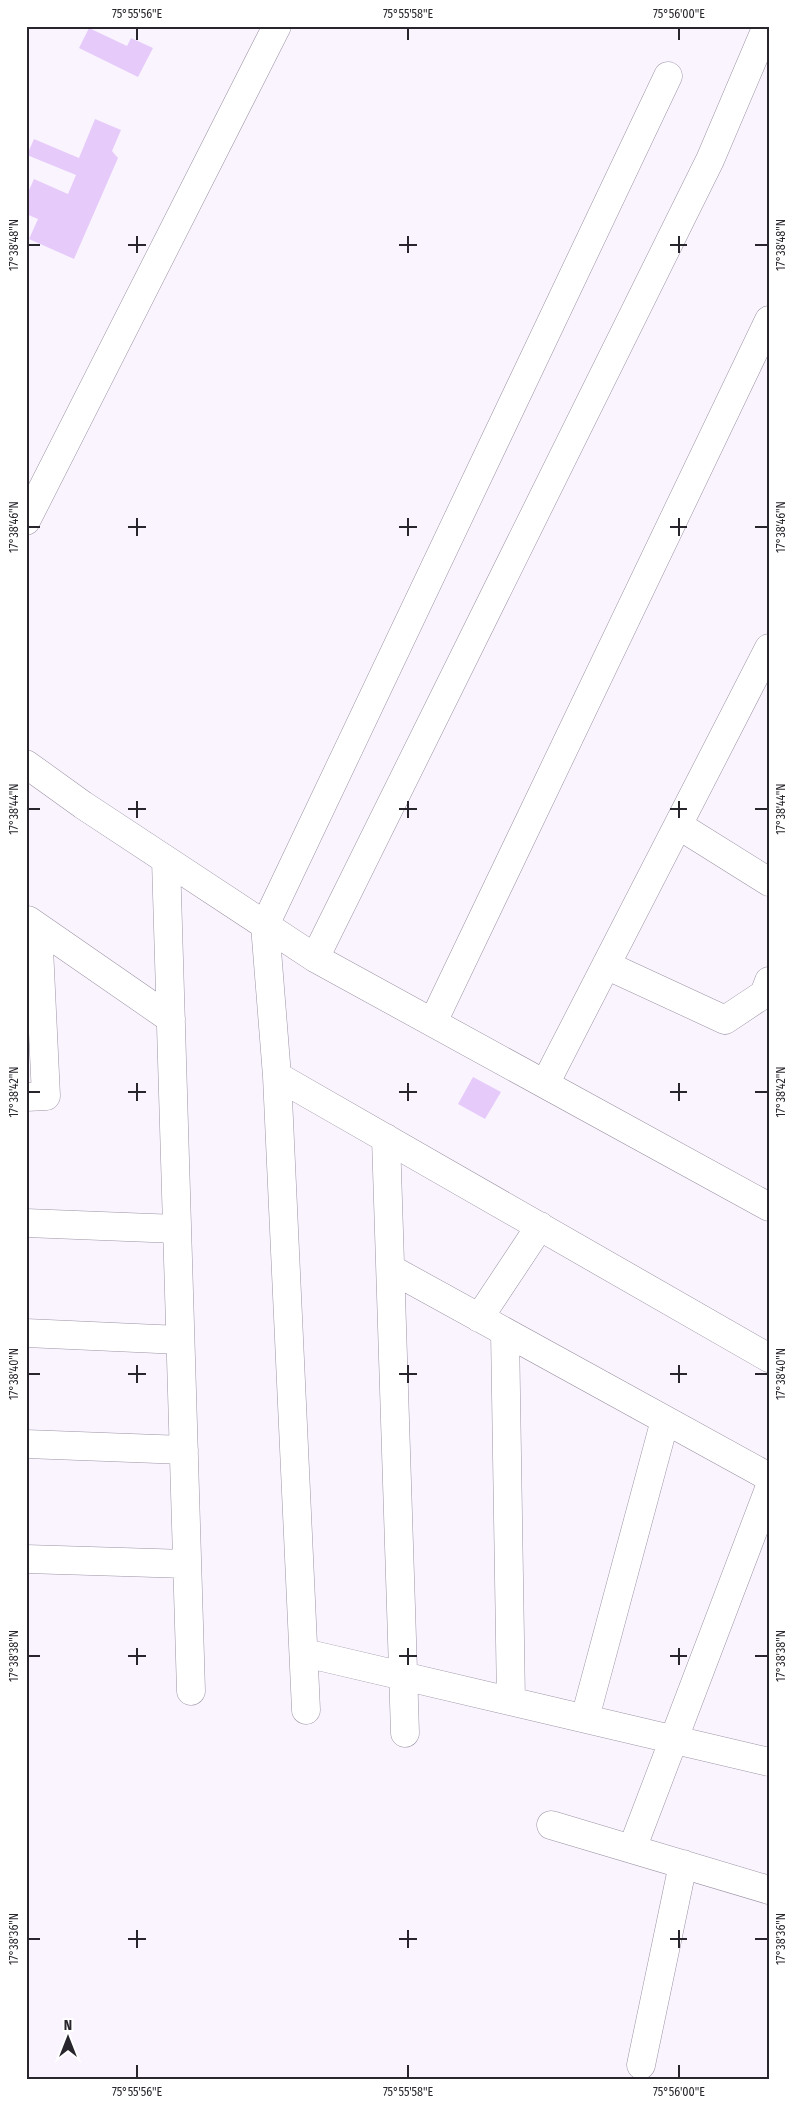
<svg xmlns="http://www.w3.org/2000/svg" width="795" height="2105" font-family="'Fira Sans Condensed',sans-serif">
<rect width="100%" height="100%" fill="#faf4ff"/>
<path fill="#e6cbfa" d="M89,28l38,18 4,-8 22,10 -15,29 -59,-29z
M95,119l26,11 -9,21 6,7 -44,101 -45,-20 9,-20 -12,-5v-17l8,-18 34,15 8,-19 -49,-20 7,-16 45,19z
M473,1077l28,15 -16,27 -27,-15z"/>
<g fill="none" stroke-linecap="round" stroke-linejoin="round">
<defs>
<path id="minor" d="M26,521l251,-495
M26,764l57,41 232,153 454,249
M678,825l91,57
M166,860l25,831
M28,920l143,99
M315,958l395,-798 57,-134
M606,965l119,55 39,-26 5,-13
M433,1022l336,-702
M277,1076l492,282
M545,1084l224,-436
M26,1097l20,-1 -8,-169
M386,1138l19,595
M26,1223l151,6
M391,1269l378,208
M479,1318l61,-92
M505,1332l6,369
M26,1333l154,7
M26,1444l158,6
M26,1559l161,5
M305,1653l464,109
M306,1710l-29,-634 -12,-151 403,-849
M585,1718l80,-298
M551,1825l218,65
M632,1849l137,-360
M641,2065l42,-201"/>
</defs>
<use href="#minor" stroke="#9c93a4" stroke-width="29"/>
<use href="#minor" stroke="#fff" stroke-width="28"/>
</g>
<path fill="none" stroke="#29252c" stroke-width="2" d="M137,28v12M408,28v12M679,28v12M137,236v17M408,236v17M679,236v17M28,245h12M128,245h18M399,245h18M670,245h17M755,245h13M137,518v18M408,518v18M679,518v18M28,527h12M128,527h18M399,527h18M670,527h17M755,527h13M137,801v17M408,801v17M679,801v17M28,809h12M128,809h18M399,809h18M670,809h17M755,809h13M137,1083v18M408,1083v18M679,1083v18M28,1092h12M128,1092h18M399,1092h18M670,1092h17M755,1092h13M137,1365v18M408,1365v18M679,1365v18M28,1374h12M128,1374h18M399,1374h18M670,1374h17M755,1374h13M137,1648v17M408,1648v17M679,1648v17M28,1656h12M128,1656h18M399,1656h18M670,1656h17M755,1656h13M137,1930v18M408,1930v18M679,1930v18M28,1939h12M128,1939h18M399,1939h18M670,1939h17M755,1939h13M137,2065v13M408,2065v13M679,2065v13"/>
<rect width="795" height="2105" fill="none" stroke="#ffffff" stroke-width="55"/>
<g transform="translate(68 2038)" stroke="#ffffff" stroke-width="4" paint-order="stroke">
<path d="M0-4L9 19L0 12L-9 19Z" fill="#29252c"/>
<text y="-8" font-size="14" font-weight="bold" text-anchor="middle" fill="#29252c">N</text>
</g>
<rect x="28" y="28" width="740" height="2050" fill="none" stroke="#29252c" stroke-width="2"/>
<g font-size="12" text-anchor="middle" fill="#29252c">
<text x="137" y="18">75°55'56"E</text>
<text x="408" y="18">75°55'58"E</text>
<text x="679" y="18">75°56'00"E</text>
<text transform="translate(14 245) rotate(-90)" y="4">17°38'48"N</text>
<text transform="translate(781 245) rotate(-90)" y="4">17°38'48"N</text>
<text transform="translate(14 527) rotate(-90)" y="4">17°38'46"N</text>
<text transform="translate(781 527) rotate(-90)" y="4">17°38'46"N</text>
<text transform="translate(14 809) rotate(-90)" y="4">17°38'44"N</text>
<text transform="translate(781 809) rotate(-90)" y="4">17°38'44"N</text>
<text transform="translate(14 1092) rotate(-90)" y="4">17°38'42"N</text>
<text transform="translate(781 1092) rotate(-90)" y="4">17°38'42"N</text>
<text transform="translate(14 1374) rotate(-90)" y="4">17°38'40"N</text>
<text transform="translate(781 1374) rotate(-90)" y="4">17°38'40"N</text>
<text transform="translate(14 1656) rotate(-90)" y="4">17°38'38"N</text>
<text transform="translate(781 1656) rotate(-90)" y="4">17°38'38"N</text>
<text transform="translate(14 1939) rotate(-90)" y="4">17°38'36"N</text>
<text transform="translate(781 1939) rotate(-90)" y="4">17°38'36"N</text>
<text x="137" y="2096">75°55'56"E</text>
<text x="408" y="2096">75°55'58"E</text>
<text x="679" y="2096">75°56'00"E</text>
</g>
</svg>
